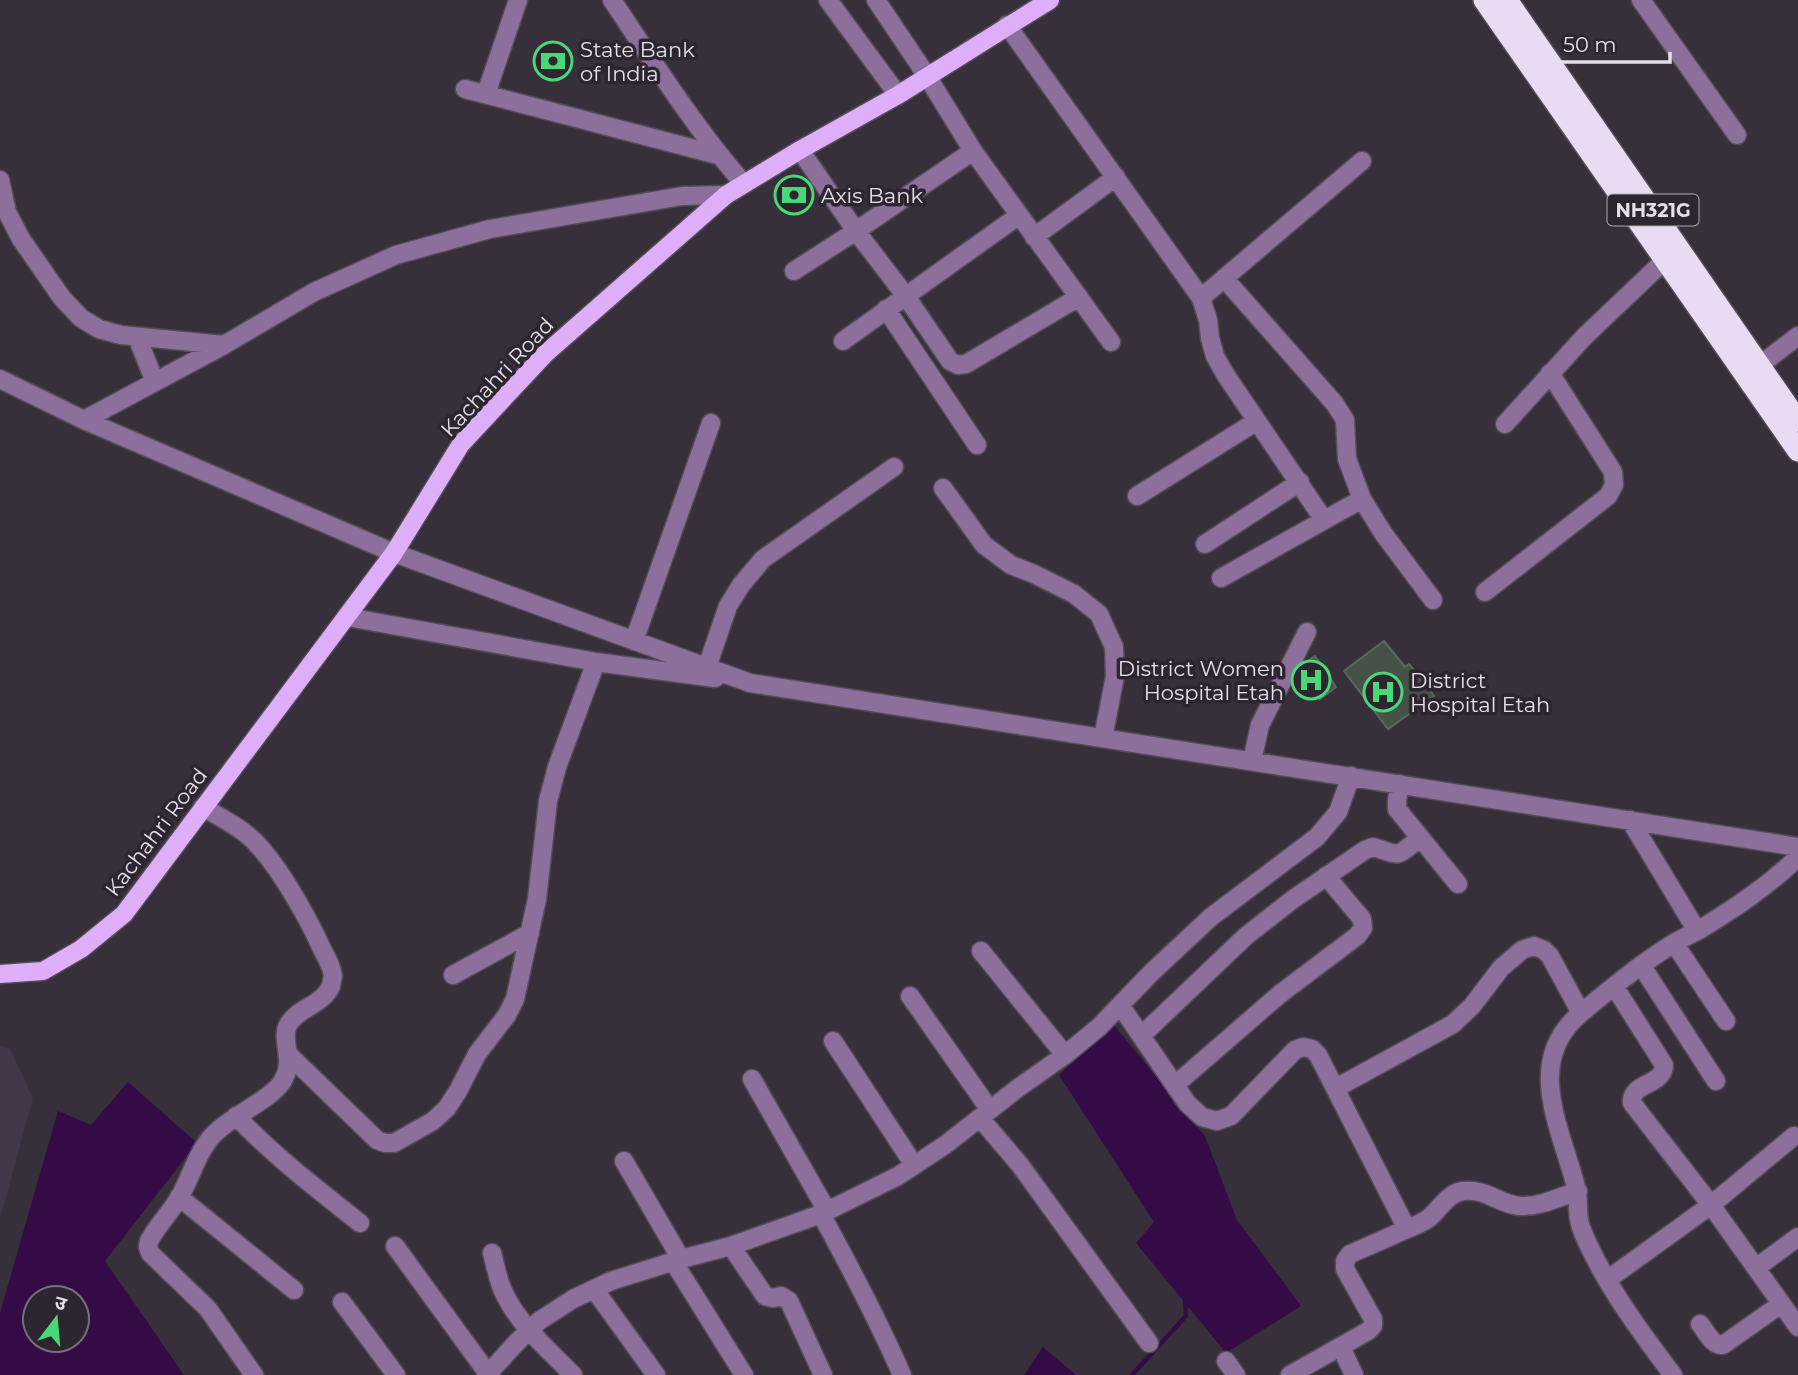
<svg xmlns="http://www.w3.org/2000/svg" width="1798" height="1375" font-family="Montserrat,'Noto Sans Devanagari',sans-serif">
<rect width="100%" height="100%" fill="#37303b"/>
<path fill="#423748" d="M0,1046l10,3 23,49 -33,121z"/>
<path fill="#340b46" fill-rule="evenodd" d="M1113,1024l92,112 32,84 64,86 -75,47 -90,-110 18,-21 -95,-147z
M128,1082l69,61 -92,118 79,114h-184v-62l58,-202 33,14zM35,1298h42v42h-42z
M1043,1347l33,28h-52z"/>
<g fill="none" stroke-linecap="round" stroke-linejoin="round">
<path stroke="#340b46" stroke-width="4.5" d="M1132,1375l54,-59 -1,-17"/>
</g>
<path fill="#465248" stroke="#5b685e" stroke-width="2" d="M1384,641l21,26 4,-3 25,32 -46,33 -44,-58z
M1315,656l21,31 -16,12 -22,-31z"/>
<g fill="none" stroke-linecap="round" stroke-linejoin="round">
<defs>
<path id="minor" d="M612,0c42,63 82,127 132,184
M828,0l70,95
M876,0l51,76 46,75 138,191
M1641,0l96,135
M1007,25l194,273 7,22 2,18 5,18 10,18 99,146
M465,89l253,66
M486,94l32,-94
M800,150l56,81 49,64 45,66 8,4 8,-1 113,-67
M0,180l7,32 14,27 41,59 19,20 18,11 22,6 103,10
M1034,237l82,-60
M794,271l62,-40 117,-80
M1224,278l111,126 10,16 2,39 15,40 21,34 50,67
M1201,298l161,-137
M886,309l91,136
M137,337l18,45
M843,341l175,-125
M1760,365l38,-29
M0,379l84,41 310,133 356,130 1048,164
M84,420l140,-75 90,-53 82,-37 94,-26 192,-33 44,-1
M1505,424l79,-87 81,-77
M943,488l41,57 27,20 23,9 40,20 25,20 15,33 1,29 -12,62
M1137,496l120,-75
M1205,544l95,-62
M1221,578l141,-79
M1485,592l123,-96 6,-11 -1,-13 -63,-99
M347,617l249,45 119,16
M634,641l77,-218
M707,667l21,-61 13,-21 22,-26 131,-92
M1252,761l8,-36 47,-93
M1400,784l-3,16v9l61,75
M203,807c18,11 39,21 53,36 25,26 52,75 67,108 4,7 9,16 10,25 0,0 -2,10 -2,10 -8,19 -34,22 -43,39 -8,15 8,35 -6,57 -12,18 -49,33 -67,51 -18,18 -23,43 -36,65 -9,15 -22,28 -30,43l-1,6 2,6 58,56 46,66
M1630,820l67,111
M1674,943l52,78
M981,951l84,104
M1641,965l75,116
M453,975l77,-42
M1614,986l50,79c0,21 -34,17 -32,38l79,102 87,122
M910,996l80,114
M1120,1005l67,98 15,14 15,4 14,-5 64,-66 8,-3 9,2 6,6 89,174
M1141,1036l105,-100 46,-36 73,-50 8,-3c30,9 21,11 47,-9
M833,1041l81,124
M289,1055l88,85 8,3h9l39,-22 14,-13 11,-17 19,-37 30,-39 8,-16 22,-100 11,-98 9,-34 39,-105
M752,1079l75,132
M1175,1085l105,-91 77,-58 6,-8 -1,-9 -36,-43
M1336,1088l117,-64 19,-18 29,-38 21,-18 12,-4 10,4 6,6 31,57
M236,1116c38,40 81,73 124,107
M980,1118l40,47 129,178
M624,1161l57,98
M179,1197l115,93
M821,1214c29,53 57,106 81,161
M395,1246l94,129
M731,1246l34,50 8,2 8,-2 8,5 34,74
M492,1253c4,14 6,29 13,42 15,31 45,56 68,80
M673,1261l71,114
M1756,1268l42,-31
M1607,1280l104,-75 83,-69
M594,1289l62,86
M342,1302l54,73
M1700,1324c6,7 12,22 23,21l58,-41
M1341,1347l13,28
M1226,1361l10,14
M487,1375l29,-32 23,-22 34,-22 38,-18 70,-22 50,-13 90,-32 77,-38 47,-31 73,-57 47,-33 34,-28 52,-54 60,-56 106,-80 21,-25 13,-36
M1290,1375l78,-44 5,-5v-7l-28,-50v-8l5,-7c16,-7 33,-14 50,-22 10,-4 21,-8 29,-14 11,-9 19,-25 34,-27 23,-3 37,14 57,15 20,1 39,-9 58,-15
M1673,1375c-31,-41 -63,-84 -85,-131 -3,-7 -8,-16 -9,-25 -2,-10 0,-21 -3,-32 -15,-59 -53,-126 5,-174 29,-24 58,-48 90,-68 9,-6 19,-10 28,-15 36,-22 69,-44 99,-73"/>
<path id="major" d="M0,974l43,-3 38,-22 43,-35 270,-361 67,-109 84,-90 181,-159 74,-45 98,-55 152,-95"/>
<path id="highway" d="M1484,0l314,451
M1507,0l291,421"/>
</defs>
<use href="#minor" stroke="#534c57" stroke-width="21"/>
<use href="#major" stroke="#534c57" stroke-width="21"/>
<use href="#highway" stroke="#534c57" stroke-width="24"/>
<use href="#minor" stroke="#8c6f9b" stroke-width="18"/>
<use href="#major" stroke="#deaef8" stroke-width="18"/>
<use href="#highway" stroke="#e9dbf1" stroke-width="21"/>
</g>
<defs>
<symbol id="bank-ring" viewBox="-11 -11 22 22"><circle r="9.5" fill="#2d2631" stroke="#4ad778" stroke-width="1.5"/><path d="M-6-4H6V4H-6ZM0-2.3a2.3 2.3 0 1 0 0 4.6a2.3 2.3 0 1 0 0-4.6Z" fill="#4ad778"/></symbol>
<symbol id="hospital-ring" viewBox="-11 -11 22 22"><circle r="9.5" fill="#2d2631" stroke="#4ad778" stroke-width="1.5"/><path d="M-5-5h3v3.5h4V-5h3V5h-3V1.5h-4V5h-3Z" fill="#4ad778"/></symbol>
</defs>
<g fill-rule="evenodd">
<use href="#bank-ring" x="531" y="39" width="44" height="44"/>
<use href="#bank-ring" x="772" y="173" width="44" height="44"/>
<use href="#hospital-ring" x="1289" y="658" width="44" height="44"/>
<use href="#hospital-ring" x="1361" y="670" width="44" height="44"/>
</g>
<g text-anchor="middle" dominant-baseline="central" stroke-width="7" stroke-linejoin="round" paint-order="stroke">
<rect fill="#2d2631" stroke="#aea8b0" stroke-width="2" x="1607.5" y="194.5" width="91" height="31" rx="5"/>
<g font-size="19" font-weight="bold" fill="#e5e0e7">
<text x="1653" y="210">NH321G</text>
</g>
<g font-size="21" fill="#e5e0e7" stroke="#2d2631" text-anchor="start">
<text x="580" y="49">State Bank<tspan x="580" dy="24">of India</tspan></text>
<text x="821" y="195">Axis Bank</text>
<text x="1284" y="668" text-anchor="end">District Women<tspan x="1284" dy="24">Hospital Etah</tspan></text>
<text x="1410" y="680">District<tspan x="1410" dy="24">Hospital Etah</tspan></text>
</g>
<g font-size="21" fill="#e5e0e7" stroke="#2d2631">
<text transform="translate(497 377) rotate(-47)">Kachahri Road</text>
<text transform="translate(156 832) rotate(-53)">Kachahri Road</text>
</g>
</g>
<g transform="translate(56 1319) rotate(16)"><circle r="33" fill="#2d2631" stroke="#77707a" stroke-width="2"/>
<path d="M0-5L12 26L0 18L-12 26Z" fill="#4ad778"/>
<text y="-10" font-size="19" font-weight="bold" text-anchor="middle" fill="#e5e0e7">उ</text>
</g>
<path d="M1553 52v10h117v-10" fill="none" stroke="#e5e0e7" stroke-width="3.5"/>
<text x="1563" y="52" font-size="21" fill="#e5e0e7" stroke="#2d2631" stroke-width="5" paint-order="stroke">50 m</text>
</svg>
